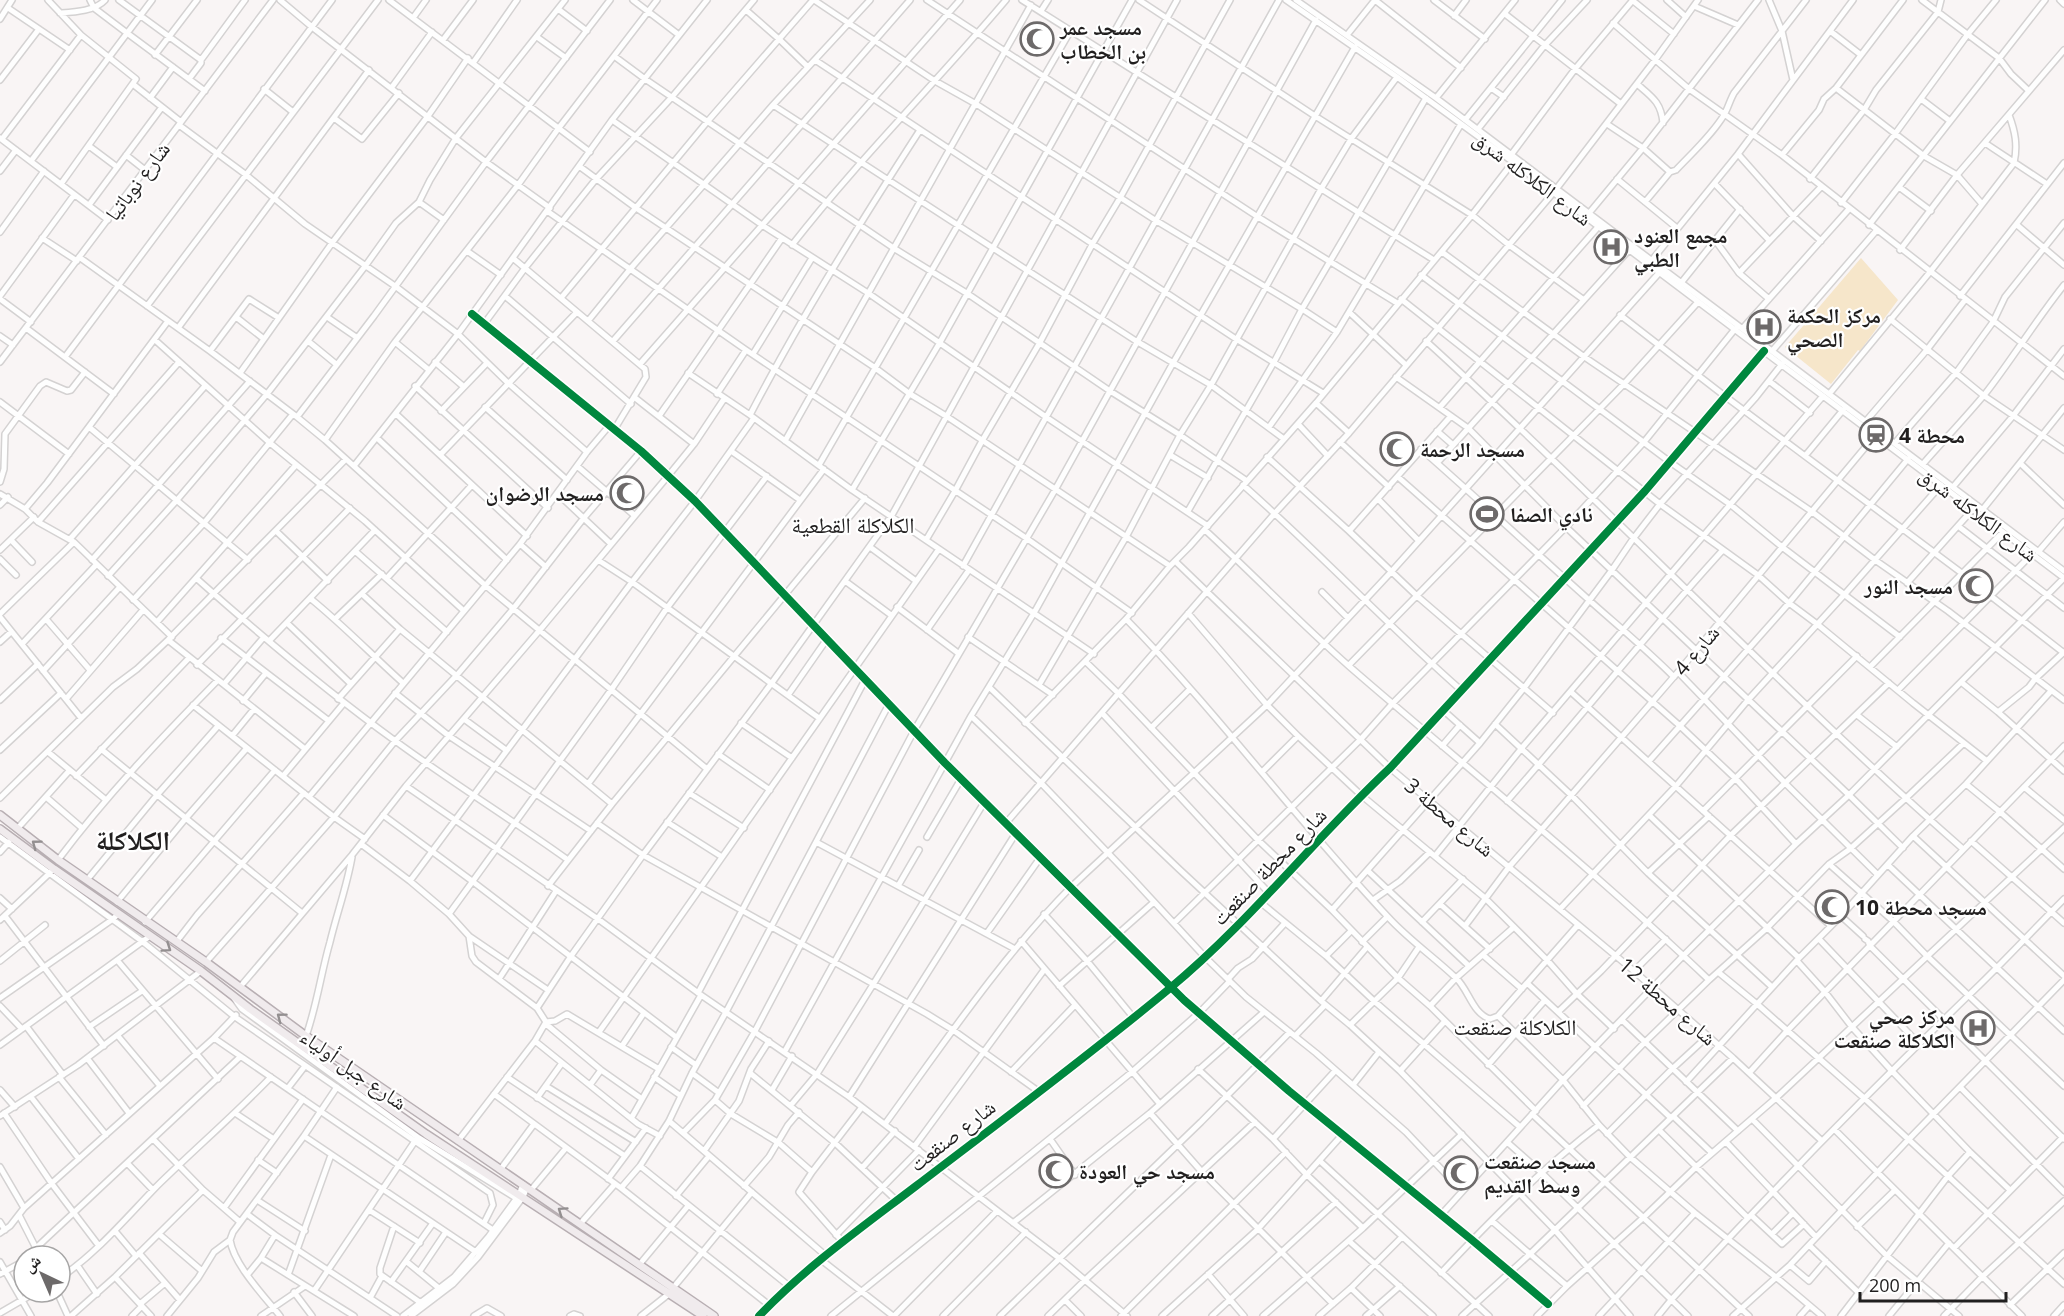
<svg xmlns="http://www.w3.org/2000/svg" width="2064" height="1316" font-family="'Open Sans','Noto Naskh Arabic',sans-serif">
<rect width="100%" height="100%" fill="#f9f5f5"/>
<path fill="#f6e6ca" d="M1861,258l37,42 -38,51 -2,-1 -27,34 -46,-37z"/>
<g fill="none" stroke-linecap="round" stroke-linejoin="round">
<defs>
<path id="minor" d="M48,0l33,35 55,44 -75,105
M90,0l4,8 33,25 78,58
M119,0l82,60
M280,0l32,27 174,135 64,46
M389,0l201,152
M633,0l46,35
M814,0l121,81 41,23 179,116 147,89 35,23
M927,0l331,217 139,86
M1022,0l412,260
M1139,0l176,116 157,99 37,30 75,55
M1286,0l111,77 116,85 551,416
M1296,0l140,98 628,473
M1375,0l86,68
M1434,0l51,39
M1632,0l42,34
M1667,0l19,17
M1769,0l13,31 11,49
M1922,0l77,58 12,16 18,17
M2060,0l4,4
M1694,6l44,19
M8,8l62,42
M558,9l29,22
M746,10l34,30 28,27
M1041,11l7,-11
M60,13c15,-1 35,-2 45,-13
M1505,14l116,90
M1454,16l12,-16
M413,18l13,-18
M0,19l12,-19
M1613,23l76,66 93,66 282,221
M1830,31l31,24
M1347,35l28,-35
M537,37l29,21
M443,40l30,-40
M155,55l42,-55
M614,56l31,23 250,170 73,45 142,97 70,44 67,46
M815,60l421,279 87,54
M473,63l44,-63
M189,79l12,-16v-3l44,-60
M0,80l39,-51
M1637,84c15,13 24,18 26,39
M134,85l47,37
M392,87l40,-55
M1491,88l13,9
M1836,88l88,68 33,19 25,29
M264,89l29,23
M150,98l23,-31
M1436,98l79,-98
M1921,99l29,22
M773,105l363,236 75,44 73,54
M334,118l28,21 37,-46
M612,120l150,105 106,68 178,124 162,109
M1465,120l97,-120
M1607,124l36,24 27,24
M179,125l66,49 60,50 90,62 63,48 50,49 79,69
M1478,129l66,-83 43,-46
M0,138l108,82
M2,139l79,-104
M1985,143l62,41
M89,146l28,21
M1738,154l55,62 28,25
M126,155l19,15
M1511,155l64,-86 58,-69
M1782,155l37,-45 5,-11 12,-11 67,-88
M31,161l121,-161
M579,166l57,42 238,159 36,27 36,22 224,150
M0,171l16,-21
M1617,179l60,49
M1810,179l54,-69 12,-20 62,-78 3,-12
M1715,184l54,56
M1899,187l32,24
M1557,188l98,-128 43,-60
M419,202l25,18
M1645,202l25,-30 6,-2c16,-17 36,-35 48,-55 4,-7 6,-15 10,-22l72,-93
M1841,203l54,-69 73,-100 28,-34
M89,205l73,-98
M547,211l199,139 280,188 106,75
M1590,212l53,-64 115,-148
M1869,225l176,-225
M2017,225l47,40
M0,232l44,-61
M42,238l35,23
M1715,240l24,33 30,26
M792,245c67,-86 144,-162 214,-245
M1900,250l57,-75 107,-125
M467,251l34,24
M1442,252l141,104 228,155 64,49 73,51 116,89
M79,257l131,94 87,66 28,23 161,146 221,183
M514,259l131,110 1,8 -32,53
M1652,260l86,-106 115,-154
M1739,273l82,-86
M1421,275l249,187 61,43 51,42 118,90
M1681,283l59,-74
M0,296l74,-101
M505,296l126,108
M1960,296l104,-133
M561,298l146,-176 106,-122
M0,299l31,23
M1401,299l259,205 98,71 31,28 28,21 96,79 74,58
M147,306l231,-306
M1349,312l57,53
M472,314l169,137 54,50 250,262 239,237 105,91 183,149 76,64
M1620,315l106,82 237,177
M236,317l28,22
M327,317l29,20
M1890,319l93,76 81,55
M588,321l43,-53 142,-163 97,-105
M484,324l41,-56 71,-89 76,-82 82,-97
M26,328l88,66
M178,328l191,-258
M1743,328l106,-119
M0,336l13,9
M155,340l115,103 95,78 99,90
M308,341l28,23
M613,341l297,-341
M1426,341c183,166 352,346 537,508
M395,342l34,28
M1773,350l103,-119
M210,351l39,-52 30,19
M753,354l59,-96
M65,357l267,-357
M0,362l273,-362
M435,362l29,25
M640,364l320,-364
M240,373l92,-130 96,-127 40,-58
M688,373l62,42 102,75 242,164
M1396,377l72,51 98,99 283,268 54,53
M1769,381l41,32
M415,386l133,122
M1830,393l100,-121 84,-109c4,-18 1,-32 -5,-48
M717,394l29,-44
M634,397l60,47
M0,402l69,52
M1316,403l33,30
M485,407l82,73
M1440,407l158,-180
M441,411l46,-48
M396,414l131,122
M750,415c51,-98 110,-192 170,-285
M659,416l123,-178
M297,417l77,-101 112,-154 124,-162
M1866,421l60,-70 39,-51
M1298,424l30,32
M89,427l159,133
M1269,427l68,-95 124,-208
M1437,431l16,14
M377,438l130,122
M325,440l70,-98 123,-157 40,-56 99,-129
M785,441l246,-436
M1340,442l49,45
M1895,443l61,-70 37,-51 12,-25 59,-74
M1421,449c57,50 112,101 168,151 28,25 57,49 85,77
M731,451l69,49
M440,455l137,-143
M1170,455l38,23
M1805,456l38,-46
M1267,457l82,74 68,65 136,117
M1437,463l192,-213
M1923,464c20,-23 42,-46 62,-70 28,-36 51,-74 79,-109
M2021,464l43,41
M819,465l252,-435
M354,466l104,-132 154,-214 95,-120
M577,466l57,49
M1398,477l282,249 55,52 61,66
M0,482l4,-13 1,-35 35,-48 6,-4 21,9 4,-1 14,-18
M1243,485c75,66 143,139 218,205
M1953,487l60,-71 51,-67
M852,490l87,-146 193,-344
M0,494l25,15 13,13 34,19
M558,494l53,50
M1378,499l40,41
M0,505l8,-8
M25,509l22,-26 121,-162
M1983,509l81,-101
M1188,511l86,-149 28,-53 124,-211
M38,522l141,-160
M1958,526l106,82
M1205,530c49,45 95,93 145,137 120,104 244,203 359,313
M276,531l52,50
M1349,531l102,-115
M70,539l135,-153
M11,540l21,22
M926,540l29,-49 27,-50 57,-97 54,-101 27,-45 110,-198
M520,544l26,23
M870,547l46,34
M0,550l34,-33
M355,551l92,81
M2038,552l26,-30
M0,559l16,16
M92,560l158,-179
M598,560l34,22 187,136
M1175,561l215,207 244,203 99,87 89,83
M963,566l316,-566
M108,576l69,-76 90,-106 99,-129 30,-42 23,-21 11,-22 26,-42 109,-138
M196,578c64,57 129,112 198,162 57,42 117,79 174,120
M387,578l85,-93
M845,581l46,34
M1907,583l66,-74
M1322,592l26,26
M362,594l38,35 212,175
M1992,597l72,56
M311,599c32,26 61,56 92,84
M133,600l71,-77 89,-109
M897,607l61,46
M1188,613l79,92 31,31 63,59 124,103 62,62 29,33 38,36
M0,614l74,-72 98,95
M0,617l81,101
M46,619l44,51
M335,619l47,-45
M1126,619c93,95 171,202 262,298 21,23 46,40 68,61 13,12 16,35 34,41l8,-3 80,-91
M157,622l139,-157
M287,623l64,61
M927,630l42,-60
M968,637l85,58
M221,638l108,83
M168,640l137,109
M269,641l106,-111
M0,642l11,-10
M22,644l74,-79
M1086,662l32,31 140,147 74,70 66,68 32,28 106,105
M197,665l153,-157
M1349,665l275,-281 74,-82
M1870,667l133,-135
M43,671l77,-84
M1678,672l107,111 93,92
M1961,682l37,30 66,59
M224,684l40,-47
M1039,685l87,-148 54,-102 31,-50 110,-196 30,-50 46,-62
M989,687l190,182 142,132 29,24 50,46 154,158 76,87
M1898,690l134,-136
M1571,692l260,234
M395,693l54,43 142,95
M788,695l39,-56
M66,699l77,-89
M338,699l62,-70
M0,700l38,-36
M243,701l23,-28
M193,705l141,112 31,22
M1443,710l37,33
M1998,712l31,-25 6,-8 29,-27
M1102,713l167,180
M1857,715l40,32
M971,716l70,67 91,95 72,78 42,41 70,56 90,79 56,59
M464,719l42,31
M741,723l51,35
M1025,723l101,-104 44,-53 19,-19 127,-144 156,-188 41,-53
M1495,724l76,71 77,78 124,114
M1151,728l39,-39
M232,736l22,-27
M1442,746l18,-21
M101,749l201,164
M0,750l61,-57
M48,752l58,48
M718,754l52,36
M1649,761l140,-158 119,-144
M1262,772l36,-36
M76,776l113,-118
M283,776l61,-73
M588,784l236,-315
M1966,784l33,27 65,58
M406,786l192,133 103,76 148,102 210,161 68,58
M2024,787l40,33
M689,793l55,35
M46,797l36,31
M309,797l211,-253 67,-92 22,-26
M0,798l113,-111 24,-18 31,-29 178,-181
M1507,801c73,-83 141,-169 215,-250
M1703,811l154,-155
M383,815l89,66 204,156
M1649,815l150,143
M667,822l55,35
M597,823l46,32 284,159 26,16 85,61
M1006,823l269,-310 74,-80 205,-241
M17,829l52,-58
M1913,836l151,140
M0,837l143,105 92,75 255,176 3,12 -9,18
M927,837l34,-58
M1971,841l93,82
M816,842l199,107
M361,844l49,37 39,33 20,22 79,54
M0,852l9,-10
M1435,856l86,-107 302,-353
M58,860c48,-64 104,-123 160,-180
M1829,864l64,57 34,35 137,130
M1888,865l176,166
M1368,871l101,95
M1648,873l61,-57
M87,880l70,-85 61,-69
M410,881l222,-299 63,-81 59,-83
M548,886l64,-82 253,-306
M898,886l21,-36
M0,898l12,11
M1373,900l27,-19 30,-29
M117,902l69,-84 61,-70
M1260,902l66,54 48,45 146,126
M1440,904l50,45
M1560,909l116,-123 72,-86 96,-105 97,-110
M1332,910l148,-167 44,-55 88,-118 21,-31 27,-35 96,-107 26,-33
M449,914l162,-224 56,-82 100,-132
M1044,914l44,48 45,55
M5,916l99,130
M1841,916l22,20
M0,920l54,-51
M145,922l130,-152
M1422,922l41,-43
M1174,923l187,-184 32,-36 173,-176 78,-85 91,-113
M1465,926l44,-59 169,-195 200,-240
M987,933l53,-75
M469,936l3,20 4,6 61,46 9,14
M1819,939l99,104
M1865,939l3,2 2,5 194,193
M177,941l20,-26 107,-122
M1021,941l138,162
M1362,942l25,-25
M1483,955l39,34
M1326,956l25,-25
M117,960l101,119
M0,961l45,-36
M1797,961l28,31 27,35 39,43 79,82 40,38
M206,962l128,-145 61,-76 62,-66 56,-66 70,-90 58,-68
M1634,971l32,-32
M1718,972l39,32 107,94 200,186
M499,979l57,-88
M1228,979l10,-11 14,-9 33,-36
M1527,983l144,135
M1059,986l95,-84
M240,987l112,-132 54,-69 133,-155 129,-155 26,-32 30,-45
M698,993l167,-313
M0,998l113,-79 5,-5
M234,998l8,11 177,129 97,60
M1321,1001l46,-54
M0,1006l22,23
M1430,1006l26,-28 58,-51
M537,1008l34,-52 72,-101 128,-171 121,-169 285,-515
M1558,1012l43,-41 130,-136 158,-152
M1498,1016l65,64 36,45 31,32 65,56 82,65 45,38
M1622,1020l116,111
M546,1022l9,-1 12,-7 92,55
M546,1024l55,46 41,29
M1350,1025l48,-47 21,-31
M26,1026l37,49
M89,1027l53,-36
M599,1032l340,-483
M118,1036l42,50
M306,1036c11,-31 15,-63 24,-94 7,-29 17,-56 22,-85
M1295,1036l30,-31
M214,1038l279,192
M535,1041l103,83 22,12
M0,1045l150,-109
M622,1046l22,-33
M671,1047l25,18
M785,1051l186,-335 63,-103 139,-250 182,-316
M87,1058l42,55
M1488,1065l57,-65
M1198,1069l75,70 35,37 55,52
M1400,1071l45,-50
M1011,1072l64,-67
M692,1073l27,20
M750,1073l84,69 63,59
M1749,1073l38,-42 277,-285
M59,1077l47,58
M507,1077l118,79
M654,1077l27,19
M1686,1082l113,-124 42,-42 72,-80 53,-52 85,-93
M590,1085l11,-15
M1353,1085l26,-33
M546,1086l90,56
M1960,1087l104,105
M288,1088l17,-22
M0,1090l15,17
M772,1090l20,-34
M494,1094l127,94 19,-22 29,-45 23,-48 34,-61 163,-308
M31,1097l48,62
M849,1097l167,-264
M537,1098l25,-35
M791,1105l26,-31 57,-91 111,-182
M1583,1106l62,-64 64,-62 58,-52 62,-64 21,-15 55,-50 59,-56
M4,1113l48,71 47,62
M235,1113l39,26
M1150,1113l52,59 131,132
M1532,1114l217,202
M0,1116l78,-51 123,-94
M1673,1116l39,37
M632,1117l69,-122
M1752,1119l135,137 72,60
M669,1121l156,134
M885,1124c59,-81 115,-165 186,-237l196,-182 125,-134 267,-298
M1834,1129l188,187
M1659,1130l89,88
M683,1133l32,-33
M1607,1134l65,-65 36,-33
M304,1136l172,116
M1050,1139l25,36
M1273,1139l62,-68
M154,1140l49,50 37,32
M458,1141l77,-100 11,-19
M1507,1142l35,31 146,143
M1726,1142l90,95
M914,1147l130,-177
M704,1151l35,-50 12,-32 18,-28
M258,1160l19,13
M1321,1162l168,154
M128,1164l25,26
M640,1166l149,120
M0,1167l24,41
M862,1168l33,-37
M500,1170l34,-46
M812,1172l-33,-29 -48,-29 -16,-14 40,-69 160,-302 140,-239 261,-470
M608,1179l38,-51
M744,1186l25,-29 19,-32 11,-13
M621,1188l148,117
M531,1190l35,-42
M676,1196l33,-40
M257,1200l48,31
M224,1208l79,-109
M369,1210l51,33
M247,1214l28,21 122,81
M19,1215l21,41
M1441,1215l122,-135 120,-124 113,-112 53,-49 215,-217
M1751,1215l31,29 22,-20
M1492,1221l75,65
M0,1222l5,8
M1013,1223l137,-110 114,-101
M580,1224l35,-40
M394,1226l-14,42v6l41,29
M1857,1227l38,-37
M115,1231l21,25
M0,1233l10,-7 14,-18 190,-170 22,-23
M159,1234l43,37
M1772,1234l21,-21
M836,1235l83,-85
M230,1240c4,25 34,56 50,76
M842,1241l-43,-49 13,-20 50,-65
M1349,1241l84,75
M1809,1245l50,48
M36,1248l204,-191
M1954,1248l109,-111
M139,1253l41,47
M261,1258l93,58
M820,1259l73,57
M0,1262l31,54
M407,1262l33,27
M77,1265l20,29
M639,1265l49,-59
M1790,1265l19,16 17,-20
M419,1272l27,-40
M1441,1273c49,-52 100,-104 158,-148
M0,1274l24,-13
M248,1274l13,-16 14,-23
M1208,1274l36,42
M288,1275l43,-120
M115,1277l36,39
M60,1278c38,-26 66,-60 97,-92 38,-37 77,-71 114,-109
M391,1282l42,-59
M673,1288l79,-96
M1351,1288l29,28
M314,1291l101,-150
M57,1292l11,24
M294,1292l18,24
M370,1298l12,-22
M1065,1300l16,16
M140,1304l25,-21
M2010,1305l54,-52
M0,1313l36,-21
M71,1316l44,-39 88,-87
M132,1316l10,-10
M167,1316l31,-38 16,-26 16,-12 3,-8 71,-96 33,-49
M261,1316l44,-30
M403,1316l51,-39 35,-41 30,-41 4,-11
M411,1316l42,-32 25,-27 45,-60 4,-10
M474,1316l13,-8 14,8
M570,1316l4,-2 6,2
M641,1316l29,-23
M759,1316c47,-49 102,-88 157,-130 85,-65 171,-129 253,-197 81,-67 145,-150 221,-221l255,-277 119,-140
M831,1316l301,-244 67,-59 31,-32
M894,1316l103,-105
M943,1316l83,-84
M1000,1316l201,-194 89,-90
M1048,1316l37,-36 170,-158
M1121,1316l165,-164
M1162,1316l95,-86 86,-96
M1212,1316l124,-114
M1263,1316l100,-88 99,-94
M1319,1316l32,-28 51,-51
M1366,1316l34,-30
M1462,1316l68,-62 203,-196
M1537,1316l30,-30 77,-69 52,-50 80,-69 288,-270
M1599,1316l96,-103
M1658,1316l13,-16c96,-104 195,-205 297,-304 33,-31 64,-65 96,-97
M1733,1316l57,-51 119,-126 155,-159
M1800,1316l9,-10
M1841,1316l107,-140 22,-24
M1889,1316l60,-73
M1944,1316l38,-39 82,-76
M2054,1316l10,-11"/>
<path id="major" d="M0,815l58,45 148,102 100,74 408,280
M0,829l54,40 147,102 49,38 176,125 277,182"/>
</defs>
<use href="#minor" stroke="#d4d2d2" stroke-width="8"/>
<use href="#major" stroke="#b8afb3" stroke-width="10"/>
<use href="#minor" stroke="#fefefe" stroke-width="5"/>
<use href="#major" stroke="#f0ebed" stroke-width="7"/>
<defs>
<path id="cycleway" d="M472,314l169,137 54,50 250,262 239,237 105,91 183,149 76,64
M759,1316c47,-49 102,-88 157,-130 85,-65 171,-129 253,-197 81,-67 145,-150 221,-221l255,-277 119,-140"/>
</defs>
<use href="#cycleway" stroke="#fff" stroke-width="11"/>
<use href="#cycleway" stroke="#00873e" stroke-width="8"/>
</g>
<defs><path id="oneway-chevron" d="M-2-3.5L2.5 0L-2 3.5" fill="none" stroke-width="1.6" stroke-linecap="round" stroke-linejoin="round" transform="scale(1.5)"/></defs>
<g stroke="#938f90">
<use href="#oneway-chevron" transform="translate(36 844) rotate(-143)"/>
<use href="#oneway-chevron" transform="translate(167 948) rotate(34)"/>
<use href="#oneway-chevron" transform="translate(281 1017) rotate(-143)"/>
<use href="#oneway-chevron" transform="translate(562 1211) rotate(-145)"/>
</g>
<defs>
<symbol id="mosque-ring" viewBox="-11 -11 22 22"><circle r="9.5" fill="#fff" stroke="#6d6a6a" stroke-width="1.5"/><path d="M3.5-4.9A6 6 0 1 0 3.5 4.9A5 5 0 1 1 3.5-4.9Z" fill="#6d6a6a"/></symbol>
<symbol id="hospital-ring" viewBox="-11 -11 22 22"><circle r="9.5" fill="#fff" stroke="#6d6a6a" stroke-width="1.5"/><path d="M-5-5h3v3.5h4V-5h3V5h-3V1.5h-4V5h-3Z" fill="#6d6a6a"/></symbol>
<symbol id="station-ring" viewBox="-11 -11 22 22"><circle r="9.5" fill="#fff" stroke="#6d6a6a" stroke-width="1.5"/><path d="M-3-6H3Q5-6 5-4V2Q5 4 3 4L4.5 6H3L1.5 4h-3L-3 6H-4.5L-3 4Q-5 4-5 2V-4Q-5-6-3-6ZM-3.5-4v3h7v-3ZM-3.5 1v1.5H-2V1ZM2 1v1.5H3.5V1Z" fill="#6d6a6a"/></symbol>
<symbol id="stadium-ring" viewBox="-11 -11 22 22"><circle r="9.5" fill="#fff" stroke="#6d6a6a" stroke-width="1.5"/><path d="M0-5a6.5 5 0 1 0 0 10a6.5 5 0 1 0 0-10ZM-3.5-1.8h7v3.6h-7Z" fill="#6d6a6a"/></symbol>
</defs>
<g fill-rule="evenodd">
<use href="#mosque-ring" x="1018" y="20" width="38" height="38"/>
<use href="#hospital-ring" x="1592" y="228" width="38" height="38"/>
<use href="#hospital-ring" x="1745" y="308" width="38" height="38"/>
<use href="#station-ring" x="1857" y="416" width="38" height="38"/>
<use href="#mosque-ring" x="1378" y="430" width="38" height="38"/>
<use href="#mosque-ring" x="608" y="474" width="38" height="38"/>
<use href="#stadium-ring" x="1468" y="495" width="38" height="38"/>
<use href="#mosque-ring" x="1957" y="567" width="38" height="38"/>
<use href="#mosque-ring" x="1813" y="888" width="38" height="38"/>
<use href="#hospital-ring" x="1959" y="1009" width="38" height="38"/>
<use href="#mosque-ring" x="1037" y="1152" width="38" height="38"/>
<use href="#mosque-ring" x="1442" y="1154" width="38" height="38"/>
</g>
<g text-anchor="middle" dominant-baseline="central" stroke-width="4.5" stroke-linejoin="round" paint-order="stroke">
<g font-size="21" font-weight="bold" fill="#211f1f" stroke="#fff" text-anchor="start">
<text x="1060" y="27">مسجد عمر<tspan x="1060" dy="24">بن الخطاب</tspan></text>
<text x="1634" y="235">مجمع العنود<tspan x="1634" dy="24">الطبي</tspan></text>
<text x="1787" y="315">مركز الحكمة<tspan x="1787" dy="24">الصحي</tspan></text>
<text x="1899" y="435">محطة 4</text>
<text x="1420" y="449">مسجد الرحمة</text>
<text x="604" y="493" text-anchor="end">مسجد الرضوان</text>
<text x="1510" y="514">نادي الصفا</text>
<text x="1953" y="586" text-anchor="end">مسجد النور</text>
<text x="1855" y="907">مسجد محطة 10</text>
<text x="1955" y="1016" text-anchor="end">مركز صحي<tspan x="1955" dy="24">الكلاكلة صنقعت</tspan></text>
<text x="1484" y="1161">مسجد صنقعت<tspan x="1484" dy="24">وسط القديم</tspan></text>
<text x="1079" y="1171">مسجد حي العودة</text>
</g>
<g font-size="21" fill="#211f1f" stroke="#fff">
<text transform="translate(1533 178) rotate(37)">شارع الكلاكله شرق</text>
<text transform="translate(137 181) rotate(-53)">شارع نوباتيا</text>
<text transform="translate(1979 514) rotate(37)">شارع الكلاكله شرق</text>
<text transform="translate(1696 650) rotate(-50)">شارع 4</text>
<text transform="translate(1450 817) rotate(40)">شارع محطة 3</text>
<text transform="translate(1269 866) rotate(-46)">شارع محطة صنقعت</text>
<text transform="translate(1668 1001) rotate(41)">شارع محطة 12</text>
<text transform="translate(354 1069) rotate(35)">شارع جبل أولياء</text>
<text transform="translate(952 1135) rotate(-38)">شارع صنقعت</text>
</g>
<g font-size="22" fill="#211f1f" stroke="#fff">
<text x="853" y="524">الكلاكلة القطعية</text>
<text x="1515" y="1026">الكلاكلة صنقعت</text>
</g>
<g font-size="27" font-weight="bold" fill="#211f1f" stroke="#fff">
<text x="133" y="839">الكلاكلة</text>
</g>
</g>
<g transform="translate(42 1274) rotate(316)"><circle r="28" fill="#ffffff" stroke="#a6a5a5" stroke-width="1.5"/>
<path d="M0-4.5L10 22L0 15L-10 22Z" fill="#6d6a6a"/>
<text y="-9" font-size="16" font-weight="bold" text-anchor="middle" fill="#211f1f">ش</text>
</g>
<path d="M1860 1292v9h146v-9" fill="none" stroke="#211f1f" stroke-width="3"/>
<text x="1869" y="1292" font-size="18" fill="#211f1f" stroke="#ffffff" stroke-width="4.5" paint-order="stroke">200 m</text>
</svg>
